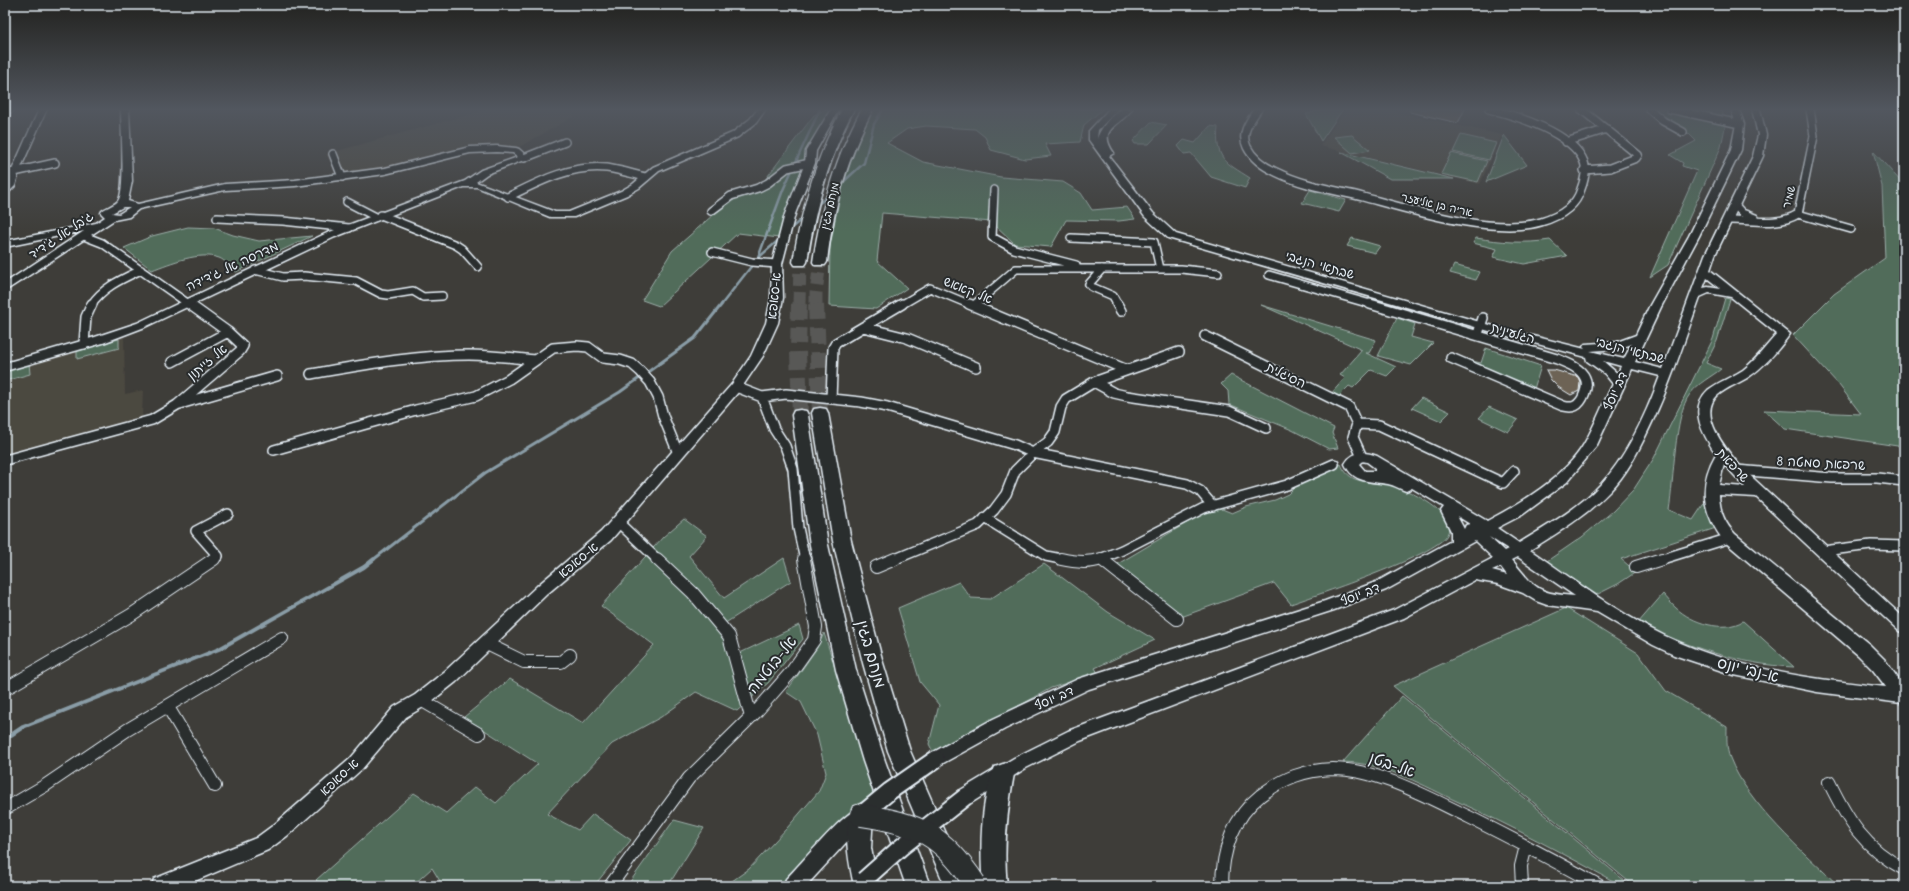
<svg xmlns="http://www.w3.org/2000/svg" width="1909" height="891" font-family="'Comic Neue','Playpen Sans Hebrew',sans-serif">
<rect width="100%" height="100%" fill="#3e3d39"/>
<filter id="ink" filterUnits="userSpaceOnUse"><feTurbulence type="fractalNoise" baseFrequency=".025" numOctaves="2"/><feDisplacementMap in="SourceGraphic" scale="8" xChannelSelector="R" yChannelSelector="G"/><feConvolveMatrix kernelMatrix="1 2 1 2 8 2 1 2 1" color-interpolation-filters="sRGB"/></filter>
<g filter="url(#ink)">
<path fill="#4c4841" d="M489,109h78l8,7 -58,32 -40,-1 -95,22 -44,7 -12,-22z
M1346,109h36l120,26 -22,49 -160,-38z
M124,336l1,58 18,-4 -1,29 -137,37v-88z"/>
<path fill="#516c5a" stroke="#9caea9" d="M826,109l4,2c-22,40 -40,82 -51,127l-41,-5 -79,73 -17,-6 30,-49 42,-37 24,-17 23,-12 53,-70z
M872,109h231l-19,16 -4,17 -35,2 6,12 -26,3 -34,-9 -6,-13 -10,-8 -49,-3 -19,3 -20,14 36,19 78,15 62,5 18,11 11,17 35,-3 8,12 -16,2 -53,-1 -15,27 -36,-3 -23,-22 -110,-9 -5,48 30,27 -31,21 -47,-3 1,-59 13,-71 15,-45z
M1326,109h17l-22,32 -15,-27z
M1653,109h69l3,18 -4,20 -53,118 -18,12 47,-106 -15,-5 1,-3 -13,-8 26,-14 -7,-7 -24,-12z
M1151,122l16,3 -18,19h-14l-2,-3z
M1210,126l8,1c-3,32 7,35 32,51l-5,10 -34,-11 -20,-24 -7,1 -6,-8 6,-6 11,3z
M1352,135l18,15 -18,3 -18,-16z
M1461,135l35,8 -7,17 -36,-8z
M1504,135l23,30 -41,17z
M1873,151l31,34v262l-119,-18 -21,-19 97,4 -22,-29 -46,-50 41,-41 51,-36 -3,-72z
M1341,152l113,27h-64z
M1451,153l36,8 -9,21 -37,-8z
M1310,190l36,10 -7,12 -37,-9z
M188,227l26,1 19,7 26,6 53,-5 -76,36c-5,-4 -11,-12 -17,-14 -19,-7 -49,5 -67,12l-28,-22 28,-12z
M1352,238l28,8 -5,7 -28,-7z
M1476,238c25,4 49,6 74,2l17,16 -43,8 -31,-7 4,-8 -24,-6z
M1454,265l26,7 -4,8 -26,-7z
M1725,298l5,1 -13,42 -11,22 15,6c-10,8 -23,14 -31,25 -16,20 -16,88 -21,116l24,10 12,-18 3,13 8,13 -95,31 15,13 -18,12 -22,11 -49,-34 35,-24 31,-26 21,-22 20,-31 59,-119z
M1261,305l115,35 -7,13h-3l30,14 -9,9 -16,-6 -18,18 -4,-2 -12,12 -7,-3 15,-17 -5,-3 22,-25z
M1397,318l18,6 -4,13 22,6 -22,22 -33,-9z
M119,339v9l-42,11v-9z
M1486,348l55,18 -7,23 -79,-32 26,6z
M29,363l1,11 -25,7v-11z
M1231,375l103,53 -2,5 6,15 -9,1 -37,-19 -63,-26 -1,-13 -7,-7z
M1421,398l29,14 -9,9 -29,-13z
M1489,407l29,13 -10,12 -29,-14z
M1341,464c3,7 7,12 14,15 13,5 26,3 39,7 15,4 65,28 53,49 -12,21 -128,59 -156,69l-17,-21 -93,34 -65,-52 89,-53 12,-5 15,6 14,-6 29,-7 13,-6 11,-11z
M684,519l23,17 -18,20 35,42 60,-40 7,23 -75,48 24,24 59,-28 4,14 -34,43 -32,29 -41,-19 -35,25 -49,27 -65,70 31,16 15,-16 38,26 -37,46h-151l-11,-18 -20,18h-90l-6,-6 98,-87 32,20 29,-26 21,16 42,-39 -74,-47 46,-38 73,44 71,-78 -53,-39 62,-69z
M1044,564l64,48 47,28 -60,28 3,5 -47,15 -117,66 -5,-10 10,-39 -19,-23 -22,-74 61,-26 12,16 19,1z
M1663,594c5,5 8,10 13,14 16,15 47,25 67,13l51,46c-54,-2 -108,-21 -156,-44z
M1566,608l72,45 28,38 61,36c0,10 -1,22 3,31 17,45 74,95 109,128h-205l-241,-200z
M824,633l51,162 -65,59 -29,32h-56l24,-17 38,-41 32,-37 7,-18 -9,-38 -16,-33 -15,-10 31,-44z
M1402,696l229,190h-9c-56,-31 -112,-61 -170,-87 -35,-17 -70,-36 -109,-37z
M674,820l30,8 -36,58h-41z"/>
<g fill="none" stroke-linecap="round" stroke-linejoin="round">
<path stroke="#8a9da7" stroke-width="2.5" d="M840,185l24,-22 10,-39 9,-15
M815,207l14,-12
M788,231l15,-13
M758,258l25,-68 37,-81
M721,305l36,-46 24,-21"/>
<path stroke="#8a9da7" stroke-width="3" d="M373,560l112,-87 135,-81 75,-54 27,-34"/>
<path stroke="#8a9da7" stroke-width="4" d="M5,739l18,-12 196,-78 145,-82 10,-8"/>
</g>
<path fill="#6d6354" stroke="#e8f1f8" d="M1410,109h55l-7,14 -48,-11z
M1546,370h8l24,7 2,5 -1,9 -8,4 -13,-8 -7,-7z"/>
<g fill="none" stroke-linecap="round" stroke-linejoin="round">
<path stroke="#585856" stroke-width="13" stroke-dasharray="13 6" stroke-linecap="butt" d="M799,305l1,-43
M816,305v-12l4,-31"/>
<path stroke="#585856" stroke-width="16" stroke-dasharray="16 8" stroke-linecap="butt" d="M799,304l-1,47 2,64
M816,304l4,109"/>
<defs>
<path id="street-far2" d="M1258,109c-8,12 -18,24 -11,38 6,12 18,20 29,25 28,14 59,18 87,25 48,13 131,39 178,25 17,-5 35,-15 40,-33 3,-8 6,-19 3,-27 -11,-29 -67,-46 -95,-53
M1581,109l57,46 -2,3 -26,10 -26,2
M1649,109l14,12 20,11
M1670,109l70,15
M5,110l5,-1
M1566,142l41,-13
M333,154l9,23
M524,158l41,-16
M5,174l50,-11
M994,190l-2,47 22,12 62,16
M5,191l7,-7 3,-12 28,-63
M508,197c30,-15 64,-33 99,-29 13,2 26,6 39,9
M347,202l29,15
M1734,204l8,9 13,5
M711,211l20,-15 27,-8 10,-5 19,-15 23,-5
M1798,214l53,15
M381,215l75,30 6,4 16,18
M217,218l66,3 66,7
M1727,220c23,-1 50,7 71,-6l16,-78 -4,-27
M84,236l18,7 88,62
M1071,238l83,4 6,27
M712,252l40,10 25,2
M1102,269l-13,15 3,3 21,9 5,9
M255,270l28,7 21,-1 52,5 25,13 7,1 25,-4 10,6 19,-1
M1269,275l105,30
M91,305c12,-18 31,-26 50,-35
M901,305l29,-17 41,17
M974,305l42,-36h165l37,4"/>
<path id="street-far1" d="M969,304l158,66
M1117,304l4,7
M1370,304l187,55c10,4 24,9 28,19 4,8 -2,24 -10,28 -4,2 -8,1 -12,0l-112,-48
M863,327l44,11 69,29
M1478,334l5,-16
M1205,336l144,71 8,17 22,1 124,58 11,-12
M84,344l2,-27 6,-13
M172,362l56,-30
M311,374c52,-9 105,-19 158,-19 22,0 45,3 67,5
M1094,382l20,11 13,3 102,15 37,17
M736,387l26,10 24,-3 75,8 26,5 128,38 18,8 154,31 13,7 13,15
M762,397l12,32 11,17 8,23 5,59 7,32
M831,399l2,-51 3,-5 66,-39
M180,404l97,-28
M1357,424l-4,13 9,20
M274,450l142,-40 60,-14 33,-17 44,-31 24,-2 11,1 15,11 17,2 12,4 8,7 10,11 8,15 5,19 15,37
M5,460l147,-40 25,-15 63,-54 3,-5 -15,-14 -39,-28
M1736,470l96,8h45l27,3
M985,518l61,38 20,4
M618,522l40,38
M1823,551l48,-6 33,1
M1101,559l1,1
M212,560l6,-4 -22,-25 32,-17
M893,560l85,-35 16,-15 12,-16 9,-23 18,-18 15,-11 7,-10 6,-25 5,-8 28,-17 85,-30
M1098,560l24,-10 82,-42 83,-23 47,-21
M1659,560l71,-22"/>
<path id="street" d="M657,559l36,34 36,43 22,81
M1061,559c13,3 27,5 40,0
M1101,559l76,60
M876,567l19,-8
M1636,567l26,-8
M487,644l37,18h37l9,-7
M5,689l126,-74 83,-56
M421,700l58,34
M168,707l47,79
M1829,782c19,39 35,66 75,87
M5,809l41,-24 81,-55 155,-92
M610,886l79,-108 68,-67 35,-40 22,-31 2,-13 -12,-68
M1222,886c0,-35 11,-69 39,-91 23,-17 43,-25 72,-26 45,0 96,29 136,48 44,22 88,45 131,69
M1522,886l-1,-20 5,-20"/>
<path id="secondary" d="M121,109h8l3,72 -4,20 10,3 87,-20 70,-4 90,-12 85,-21 27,-1 19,2 3,1 10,9 -42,16 -11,8 79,30h14l52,-21 12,-7 20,-17 79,-34 18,-14 8,-10h8l-10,14 -18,14 -79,34 -20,17 -12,7 -53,22h-24l-73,-30h-14l-128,50 -190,90 -42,16 -98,28v-8l90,-26 42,-14 190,-90 138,-52 16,-11 37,-13 -5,-4 -16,-1 -27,1 -85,21 -90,12 -70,4 -86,19 -10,8 -15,3 -109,71v-8l79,-52 -79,16v-6l91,-18 9,-6 -4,-4 1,-2c5,-4 13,-6 16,-10 8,-9 3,-76 3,-92zM123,207h7l-11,7 -7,-1z
M831,109h8l-23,42 -1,12 -20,51 -13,50 1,34 -5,25 -15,33 -23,34 -129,150 -64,54 -91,88 -29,23 -21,12 -44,52 -75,67 -19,14 -85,36h-31l2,-7 102,-41 19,-14 75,-65 44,-52 21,-12 29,-23 93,-86 64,-54 131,-148 19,-28 15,-33 5,-25 1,-34 13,-50 20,-51 1,-12z
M1109,109h9l-20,21 -1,9c3,-10 15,-26 25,-30 3,-1 7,0 10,0 -11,17 -36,19 -18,44l-5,3 44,57 23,21 321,93 88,22 -2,-2 2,-3 32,-2 19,-7 13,-28 40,-71 42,-86 5,-26 -5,-15h8l5,15 -3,26 -42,86 -38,71 -26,55 28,7 42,-114 48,-99 5,-21 -6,-26h8l6,26 -3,21 -48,99 -5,15 80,64c-11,15 -25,32 -40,42 -10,7 -23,11 -32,19 -22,19 9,56 23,72l163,151v15l-5,-2 -143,-134 -37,-2c1,17 5,27 16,39l135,111 15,15 19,27v15l-3,1 -84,-11 -83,-17 -60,-20 -21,-10 -56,-33 -50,-7 -11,-4 -13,-8 -25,-9 -23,-4 -71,38 -324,123 -54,27 -55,35 -6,2 -6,-2 -3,-6 3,-6 55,-33 54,-27 326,-121 99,-52 -18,-17 -89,49 -52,20 -245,79 -84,40 -69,38 -6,-3 -3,-5 3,-5 63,-35 85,-40 247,-78 51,-19 75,-41v-10l-10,-20 3,-4 -32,-19 -6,3c-6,-2 -12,-6 -18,-7 -17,-3 -35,-1 -43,-20 7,-13 19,-13 32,-8l110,65c34,-18 77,-43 97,-77 11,-19 19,-41 29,-60l-8,-10 -18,-13 -1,-4 -97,-26 -321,-93 -23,-21 -56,-77v-9zM1707,278l14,11 -13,-2 -5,1zM1709,293l22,4 46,37c-11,12 -21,26 -34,36 -11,7 -25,12 -35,20 -20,19 -5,45 8,64 -18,31 -14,60 9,88l133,113 15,15 13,17c-75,-8 -152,-18 -221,-51 -48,-23 -91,-56 -135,-86 28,-17 57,-35 80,-59 16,-16 26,-36 36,-56 23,-46 37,-91 54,-138zM1632,344l-8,15 -34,-8 28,-2zM1603,361l18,5 -3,8zM1632,369l28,7c-13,36 -33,80 -59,108 -22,24 -54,42 -82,59l-22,-15 25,-13 45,-33 29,-35zM1362,461l5,1 8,6v3h-10l-6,-7zM1724,464l21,23 -26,-2zM1457,516l13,8 -4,1 -2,4zM1489,537l19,12 -4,2zM1518,557l57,39c-38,-2 -40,-8 -63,-36zM1501,567l6,8 -15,-4z
M859,808l6,2 3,6 -3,6 -59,64h-22l2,-7c16,-16 55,-64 73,-71z"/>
<path id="highway" d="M842,109h12c-26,49 -39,99 -47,153l-2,3h-10l-2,-3c9,-54 23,-105 49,-153z
M862,109h11c-26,49 -40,99 -46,153l-2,3h-10l-2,-3c8,-54 22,-105 49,-153z
M820,408l6,1 2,4 23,128 32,122 27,88 59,135h-24l-57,-135 -25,-88 -30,-122 -21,-128 2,-4z
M800,410l6,1 2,4 20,130 28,125 29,91 45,125h-24l-43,-125 -27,-91 -26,-125 -18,-130 2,-4z
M1003,764l8,3 3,7c-7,37 -11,74 -7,112h-24c-3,-35 -3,-87 12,-119z
M861,804l8,3 4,8 -2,33 7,38h-24c-5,-25 -12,-54 -1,-79z"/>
</defs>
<use href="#street-far2" stroke="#e8f1f8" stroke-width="10"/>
<use href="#street-far1" stroke="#e8f1f8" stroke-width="12"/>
<use href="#street" stroke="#e8f1f8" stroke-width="14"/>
<use href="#secondary" stroke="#e8f1f8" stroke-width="3"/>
<use href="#highway" stroke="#e8f1f8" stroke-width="3"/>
<use href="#street-far2" stroke="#2a2d2e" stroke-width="7"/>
<use href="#street-far1" stroke="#2a2d2e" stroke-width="9"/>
<use href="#street" stroke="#2a2d2e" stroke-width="12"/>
<use href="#secondary" fill="#2a2d2e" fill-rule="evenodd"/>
<use href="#highway" fill="#2a2d2e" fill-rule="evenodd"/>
<defs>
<path id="secondary-bridge" d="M861,815l29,-24 46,-32
M864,880l36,-32 65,-51"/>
<path id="highway-bridge" d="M861,815c58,9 81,19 114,69"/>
</defs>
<use href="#secondary-bridge" stroke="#e8f1f8" stroke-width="20" stroke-linecap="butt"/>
<use href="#highway-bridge" stroke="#e8f1f8" stroke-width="24" stroke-linecap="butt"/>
<use href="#secondary-bridge" stroke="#2a2d2e" stroke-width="16"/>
<use href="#highway-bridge" stroke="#2a2d2e" stroke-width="22"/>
</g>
</g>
<linearGradient id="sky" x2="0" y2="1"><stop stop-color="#22221f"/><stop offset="0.47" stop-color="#52575f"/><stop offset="1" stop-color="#52575f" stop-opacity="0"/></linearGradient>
<rect width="1909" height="233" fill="url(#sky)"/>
<g text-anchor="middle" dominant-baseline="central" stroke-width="4" stroke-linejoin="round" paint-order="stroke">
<g font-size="11" fill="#e8f1f8" stroke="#2a2d2e">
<text transform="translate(1789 197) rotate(-76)">שמיר</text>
<text transform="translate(1437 205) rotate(13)">אריה בן אליעזר</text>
<text transform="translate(830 206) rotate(-77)">מנחם בגין</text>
</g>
<g font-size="13" fill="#e8f1f8" stroke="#2a2d2e">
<text transform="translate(61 235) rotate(-34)">ג'בל אל ג'דיד</text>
<text transform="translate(1320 265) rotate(16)">שבתאי הנגבי</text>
<text transform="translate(232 266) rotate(-25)">מדרסה אל ג'דידה</text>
<text transform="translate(968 290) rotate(22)">אל קאאש</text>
<text transform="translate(774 296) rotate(-84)">א-סאפא</text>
<text transform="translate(1513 333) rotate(16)">הגלעינית</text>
<text transform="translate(1630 350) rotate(15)">שבתאי הנגבי</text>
<text transform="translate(207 362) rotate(-40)">אל זייתון</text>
<text transform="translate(1286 375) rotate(26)">הסיגלית</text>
<text transform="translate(1615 391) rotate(-66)">דב יוסף</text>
<text transform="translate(1821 463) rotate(3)">שרפאת סמטה 8</text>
<text transform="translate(1733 465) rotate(48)">שרפאת</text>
<text transform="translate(578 560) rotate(-40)">א-סאפא</text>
<text transform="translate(1360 594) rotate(-22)">דב יוסף</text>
<text transform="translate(1054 698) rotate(-24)">דב יוסף</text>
<text transform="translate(339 777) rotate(-43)">א-סאפא</text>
</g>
<g font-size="16" fill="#e8f1f8" stroke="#2a2d2e">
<text transform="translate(871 654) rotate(74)">מנחם בגין</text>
<text transform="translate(772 665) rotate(-51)">אל-בוטמה</text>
<text transform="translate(1748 670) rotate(14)">א-נבי יונס</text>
<text transform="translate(1392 765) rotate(19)">אל-בטן</text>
</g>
</g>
<rect width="1909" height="891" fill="none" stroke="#2a2d2e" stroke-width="20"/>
<rect x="10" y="10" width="1889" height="871" fill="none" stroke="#e8f1f8" stroke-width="1.5" filter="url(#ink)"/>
</svg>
